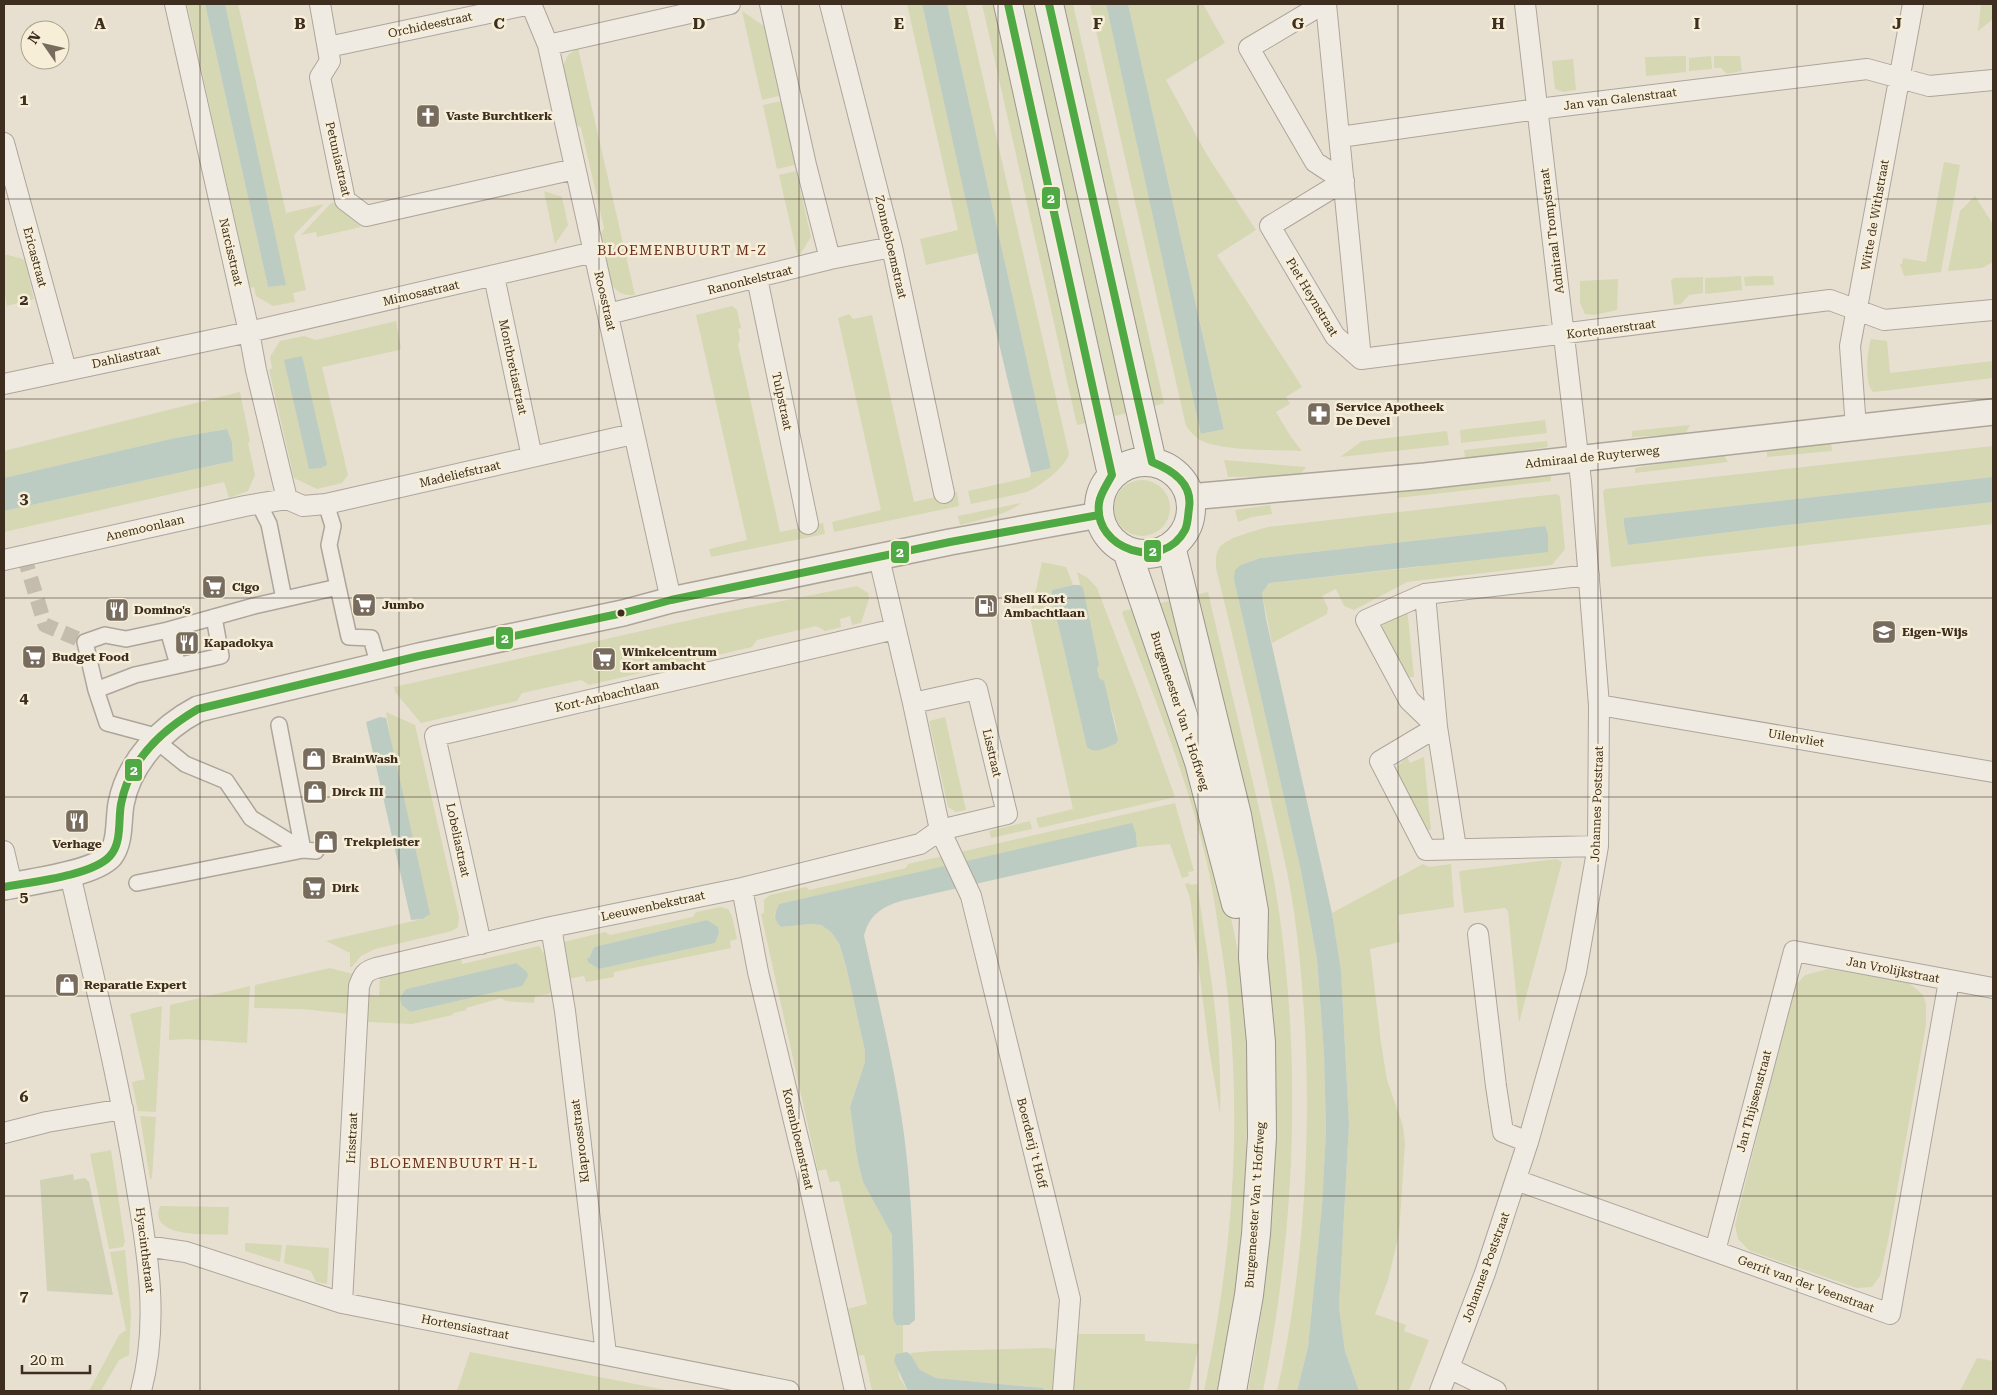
<svg xmlns="http://www.w3.org/2000/svg" width="1997" height="1395" font-family="'Roboto Serif',serif">
<rect width="100%" height="100%" fill="#e7e0d1"/>
<path fill="#d6d7b3" fill-rule="evenodd" d="M187,4h18l63,283 17,-2 -60,-281h13l48,209 38,-9 -30,31 12,55 -13,3 2,9 -22,4 -17,-10 -2,-9 -4,1z
M907,4h15l56,249 -52,12 -6,-26 38,-9z
M947,4h19l103,450c-2,12 -32,35 -43,38 -18,5 -37,8 -55,12l-3,-13 62,-14 1,-4 20,-5z
M982,4h16l96,417 -17,4z
M1015,4h23l98,407 -30,7z
M1056,4h17l91,399 -16,5z
M1090,4h16l96,430 22,-6 -96,-424h75l22,39 -59,37 41,75 49,75 -39,25 85,132 -16,10 4,7 -14,8 15,25 11,14c-26,-1 -81,0 -102,-11 -6,-4 -10,-9 -14,-14z
M1981,4h12v15l-15,12z
M742,11l22,15 15,70 -17,4z
M578,48l57,247c-12,1 -20,-3 -25,-14l-10,-46 4,-7 -23,-100 -6,-5 -13,-55 6,-13z
M1686,56v16l-40,4 -1,-19z
M1711,56l1,13 -23,2v-13z
M1714,56h26l2,15 -15,3 -6,-6h-7z
M1573,59l3,31 -13,2 -8,-3 -3,-28z
M781,101l14,64 -18,4 -14,-64z
M1944,162l16,3 -19,107 -37,4 -4,-12h2l1,-6 23,4z
M796,171l15,66 -13,21 -19,-83z
M544,191l18,6 6,28 -13,19z
M1975,196l18,28v38l-11,6 -34,3 12,-60z
M337,202l1,4 23,21 -44,10 -1,-5 -15,3 30,-32z
M4,254l19,5 2,2 9,38 -27,7 -3,-16z
M1741,276l1,14 -37,4v-16z
M1755,276h18l1,9 -29,1 -1,-9z
M1703,277v16l-14,2 -8,9 -7,1 -3,-25 3,-2z
M1618,279l-1,31 -23,5 -9,-1 -5,-11v-22z
M732,306l5,4 4,18 -3,1 2,10 -2,6 42,187 43,-9 2,11 -114,23 -2,-8 38,-9 -51,-225z
M849,314l4,5 19,-4 42,187 43,-10 2,14 -125,26 -2,-10 49,-12 -43,-192z
M396,321l5,27 -2,2 -77,17 26,108 -6,8 -25,6 -23,-11 -25,-108 3,-2 -2,-11 10,-16 24,-5 12,4z
M1871,339l16,2 3,32 103,-12v17l-120,14c-9,-9 -6,-41 -2,-53z
M240,392l10,49 -2,2 7,32 -7,16 -19,7 -5,-16 -220,50v-21l229,-50 -1,-19 -5,-13 -52,9 -171,40v-27z
M1545,420l2,13 -86,10 -1,-13z
M1690,425l-5,9 -53,3v-6z
M1447,431l2,14 -109,12 22,-16z
M1547,441l1,6 -80,12 -3,-1 -1,-8z
M1831,441l1,10 -65,6v-8z
M1993,446v31l-368,41 -1,7 4,20 142,-18 223,-25v22l-382,43 -8,-75 2,-3z
M1723,453l5,9 -93,11v-5z
M1224,460l82,7 -7,9 -71,1z
M1551,476v5l-154,17 3,-8 92,-11z
M1114 508a28 28 0 1 1 56 0a28 28 0 1 1-56 0Z
M1557,494l3,3 5,52 -13,16 -145,17 -53,28 -10,-4 -8,-17 -14,7 6,12 -1,6 -55,29 -10,-50 7,-10 150,-16 126,-41 -285,32 -7,2 -19,20 67,291 16,88 7,94 2,78 -4,75 -14,141 -11,44h-20c34,-149 38,-328 17,-479 -5,-36 -14,-72 -22,-107 -17,-79 -37,-158 -56,-237 0,-7 -1,-13 3,-20 8,-11 36,-17 49,-21z
M1021,503c-14,12 -42,17 -61,22l-2,-9z
M1270,505l2,9 -20,3 -14,5 -3,-12z
M1042,562l24,5 7,18 -21,5v9l35,147 14,4 16,-7c4,-16 -15,-57 -20,-74l2,-6 -22,-91 11,6 9,10 43,112 35,97 -136,31 -3,-10 37,-9 -43,-192z
M857,586l11,7 1,6 -8,24 -9,2 -2,-9 -10,3 1,8 -16,4 -9,-5 -59,14 -5,7 -163,38 -8,-5 -59,13 -5,8 -96,22 -26,-31 -1,-5 318,-72z
M1208,592c13,57 27,114 40,170 14,57 27,114 34,172 19,151 11,308 -19,457h-15c20,-101 29,-203 28,-307h-2l-84,-488z
M1177,599l44,192 -69,-186z
M1407,607l7,70h-8l-24,-48 1,-7z
M1136,608l30,83 61,208 12,57 5,33 5,95 -2,1c0,49 -1,99 -5,148 -4,53 -15,106 -24,158h-14c33,-155 41,-309 14,-465 -3,-22 -7,-45 -12,-67 -20,-85 -53,-165 -84,-246l1,-2z
M386,712l29,13 44,192 -1,10 -6,4 -77,18 -14,7 -9,11h-2v-14l-24,-12 96,-22z
M945,717l21,93 -10,2 -8,-5 -19,-86z
M1407,757l3,6 14,-6 7,73h-4l-29,-55v-9z
M1175,803l19,68 -6,1 1,4 -7,2 -12,-34 -33,3 -1,-13 -178,30 -179,40 -5,11 7,12 29,-3 11,1 10,7 8,11 7,23 19,85v11l-15,45 7,50 6,25 29,53 1,83 3,7h7v28l-7,2 3,22 9,14h-36l-8,-36 -6,1 -11,-47 20,-5 -28,-123 -9,1 -4,-13 -8,2 -57,-257 3,-1v-13l6,-5 36,-8 3,3 97,-22 2,-4z
M1030,821l2,8 -41,9 -2,-7z
M1557,859l5,3 -43,161 -11,-112 -3,-3 -41,5 -5,-42z
M1423,864l6,3 22,-3 3,43 -56,8 2,27 -30,7 11,94 6,37 16,46 2,18 -6,90 -11,46 -13,34 31,11 -2,6 25,9 -20,51h-50l-14,-40 -6,-44 10,-183 -8,-153 -9,-58z
M1189,883l1,2 7,-1c11,76 26,152 23,230l-11,-65 -19,-151 -5,-14z
M721,907l7,2 4,7 5,23 -7,2 1,7 -117,24v5l-28,5 -2,-6 -16,3 -4,-37 41,-10 5,3 83,-18 3,-5zM707,920l11,8 1,5 -4,10 -116,26 -9,-7 -1,-4 5,-11z
M539,946l6,9 6,37 -2,2 -14,2 -1,7 -28,-2 -5,-3 -35,10 1,2 -14,3v2l-41,9 -44,-2 -2,-2 2,-25 11,1 1,-19 81,-19 1,6zM516,963l9,9 -3,14 -112,26 -8,-7 4,-16z
M330,968l23,6 -4,40 -47,-5 -48,-1 1,-23z
M1828,969l80,13 15,13 3,9v21l-38,216 -8,35 -8,11 -15,1 -107,-37 -12,-12 -3,-14 59,-238 11,-12z
M250,986l-3,57 -59,-4 -19,1 1,-35z
M162,1006l-6,106 -18,-1 -6,-29 13,-3 -15,-65z
M140,1116l16,1 -4,61 -2,1z
M111,1150l14,92 -2,5 -14,2 -19,-95z
M160,1206l69,1 -1,28c-17,-1 -81,4 -68,-29z
M245,1243l37,2 -2,17 -35,-11z
M286,1245l43,3 -2,36 -11,-2 -5,-11 -27,-8z
M125,1250l6,63 -2,42 -10,5 -18,31h-12l30,-56 7,-5 -16,-78z
M1076,1334h69v7l54,3 -10,47h-118z
M1047,1348l10,2v41h-12l-2,-3 -107,-10 -16,-8 -10,-17 23,-2z
M470,1352l201,39h-214z
M1977,1358l16,3v30h-33z"/>
<path fill="#d1d1b3" d="M73,1174l1,6 11,-2 4,4 24,113 -66,-4 -7,-111z"/>
<path fill="#bcccc2" d="M205,4h20l61,281 -18,2z
M922,4h25l104,464 -20,5c-40,-155 -74,-313 -109,-469z
M1106,4h22l96,425 -23,5z
M302,356l25,109 -6,3 -12,1 -25,-109z
M227,429l5,13 1,19 -229,50v-33l171,-40z
M1993,477v25l-223,25 -142,18 -4,-20v-7z
M1545,526l3,8v18l-279,31 -7,10 4,26 66,294 9,58 8,153 -10,183 6,44 14,40h-62l11,-44 14,-141 4,-75 -2,-78 -7,-94 -16,-88 -67,-291 1,-10 6,-5 19,-7z
M1073,585h7l3,3 16,76 -2,5 3,10 4,2 14,58 -1,4c-9,4 -22,12 -30,4l-35,-148v-9z
M380,717l6,1 44,196 -8,5 -11,1 -45,-198z
M1132,823l4,11 1,13 -236,54c-19,6 -32,14 -37,35 14,65 31,131 40,198 8,62 10,124 11,186l-6,5h-13l-3,-7 -1,-83 -29,-53 -6,-25 -7,-50 15,-45v-11l-19,-85 -7,-23 -8,-11 -10,-7 -11,-1 -29,3c-8,-9 -7,-12 -2,-23z
M707,920l11,7 1,6 -4,10 -116,26 -11,-7 -1,-4h2l5,-11z
M516,963l11,9 1,4 -6,10 -112,26 -8,-7 -2,-7 6,-9z
M907,1352l4,3 9,15 16,8 107,10 2,3h-137l-14,-30 2,-7z"/>
<g fill="none" stroke-linecap="round" stroke-linejoin="round">
<path stroke="#c5bcae" stroke-width="15" stroke-dasharray="15 8" stroke-linecap="butt" d="M24,556l21,69 40,17"/>
<defs>
<path id="pedestrian" d="M259,504l10,20 15,75
M326,504l7,22 -4,19 9,42
M168,630l10,35
M96,690l39,-15 86,-19 -7,-39
M316,851l-13,-1 -52,-32 -25,-37 -41,-17 -37,-30 -41,-11 -11,-33 -11,-48 20,-7 21,4 42,-9 86,-24 84,-19 11,50 22,1 8,28
M137,883l166,-33 -24,-125"/>
<path id="minor" d="M175,4l74,328 7,38 31,129
M320,4l10,57 -10,16 25,123 21,16 209,-47
M531,4l17,41 123,555
M770,4l36,161 24,94
M830,4l62,243 52,246
M1323,4l-74,44 66,114 29,19 -74,45 65,110 26,23
M1326,4l35,355
M548,45l182,-41
M328,47l203,-43
M1340,137l198,-28 329,-40 62,17 64,-6
M4,143l62,227
M494,276l38,181
M757,278l51,246
M608,314l222,-55 62,-12
M1361,359l469,-59 54,20 109,-10
M4,384l245,-52 345,-80
M1856,428l-6,-82 63,-342
M287,499l16,7 23,-2 307,-70
M879,558l34,145 27,127 67,-16 -30,-125 -64,14
M4,560l241,-54 42,-7
M1589,575l-164,19 -59,26 43,80 28,27 -57,34 46,89 172,-4
M1425,594l12,133 19,121
M1599,705l394,67
M4,851l8,34
M70,874c23,101 48,201 65,304 12,71 25,142 6,213
M742,888l16,84 49,203 48,216
M551,927l14,84 41,343
M1478,934l18,152 7,46 25,10
M481,944l-46,-208 460,-107
M4,1133l43,-11 76,-13
M1516,1180l374,134 59,-333
M146,1246l40,6 156,51 447,88
M1715,1251l79,-300 199,37
M342,1303l17,-317c4,-11 6,-15 17,-18l175,-41 191,-39 178,-44 20,-14 31,66 99,403 -7,92
M1449,1368l47,23
M1440,1391l45,-118 43,-131 48,-170 22,-126 1,-141 -18,-224 -56,-477"/>
<path id="tertiary" d="M1189,497l236,-21 568,-64
M4,887c25,-5 90,-13 106,-31 11,-14 8,-35 11,-52 8,-42 41,-76 77,-95l221,-53 204,-43 48,-13 279,-58 149,-27"/>
<path id="secondary" d="M1008,4l104,471
M1049,4l103,458
M1099 508a46 46 0 1 1 92 0a46 46 0 1 1-92 0Z
M1171,546l66,269 17,96 -1,47 8,84 1,95 -6,97 -7,61 -17,96
M1127,551l72,211 37,142"/>
</defs>
<use href="#pedestrian" stroke="#ada599" stroke-width="18"/>
<use href="#minor" stroke="#ada599" stroke-width="22"/>
<use href="#tertiary" stroke="#ada599" stroke-width="28"/>
<use href="#secondary" stroke="#9c958a" stroke-width="30"/>
<use href="#pedestrian" stroke="#efebe3" stroke-width="15"/>
<use href="#minor" stroke="#efebe3" stroke-width="20"/>
<use href="#tertiary" stroke="#efebe3" stroke-width="25"/>
<use href="#secondary" stroke="#efebe3" stroke-width="28"/>
<defs>
<path id="bus-1" d="M1008,4l104,471c-4,8 -12,19 -13,28 -6,47 64,69 86,27 3,-6 3,-15 4,-22 4,-25 -17,-38 -37,-46l-103,-458
M4,887c26,-5 88,-11 106,-31 12,-13 8,-35 11,-52 8,-43 41,-74 77,-95l221,-53 204,-43 48,-13 279,-58 149,-27"/>
</defs>
<use href="#bus-1" stroke="#f7eed8" stroke-width="11"/>
<use href="#bus-1" stroke="#4fa944" stroke-width="8"/>
</g>
<path fill="none" stroke="#3d2e20" stroke-width="1" stroke-opacity="0.55" d="M200,4v1387M399,4v1387M599,4v1387M799,4v1387M998,4v1387M1198,4v1387M1398,4v1387M1598,4v1387M1797,4v1387M4,199h1989M4,399h1989M4,598h1989M4,797h1989M4,996h1989M4,1196h1989"/>
<defs>
<symbol id="church-square" viewBox="-11 -11 22 22"><rect x="-9" y="-9" width="18" height="18" rx="4" fill="#786c5e" stroke="#f7eed8"/><path d="M-1.2-6h2.4v3.5h3.3v2.4h-3.3V6h-2.4V-.1h-3.3v-2.4h3.3Z" fill="#fff"/></symbol>
<symbol id="pharmacy-square" viewBox="-11 -11 22 22"><rect x="-9" y="-9" width="18" height="18" rx="4" fill="#786c5e" stroke="#f7eed8"/><path d="M-2-6h4v4h4v4h-4v4h-4v-4h-4v-4h4Z" fill="#fff"/></symbol>
<symbol id="supermarket-square" viewBox="-11 -11 22 22"><rect x="-9" y="-9" width="18" height="18" rx="4" fill="#786c5e" stroke="#f7eed8"/><path d="M-6-5.5h2.5l.6 2H6L4.5 2H-2.5L-4.4-4H-6ZM-1.5 3.2a1.3 1.3 0 1 0 .1 0ZM3 3.2a1.3 1.3 0 1 0 .1 0Z" fill="#fff"/></symbol>
<symbol id="fuel-square" viewBox="-11 -11 22 22"><rect x="-9" y="-9" width="18" height="18" rx="4" fill="#786c5e" stroke="#f7eed8"/><path d="M-5.5-6h7V0h2V4h1.3V-2.5L3-4.5l.8-.8L6-3V5H2.5V1h-1V6h-7ZM-4.2-4.7v3.2H.2V-4.7Z" fill="#fff"/></symbol>
<symbol id="restaurant-square" viewBox="-11 -11 22 22"><rect x="-9" y="-9" width="18" height="18" rx="4" fill="#786c5e" stroke="#f7eed8"/><path d="M-5-6h1v4h1v-4h1v4h1v-4h1v5L-1.5 .5V6h-2V.5L-5-1ZM5-6V6H3V1.5H1.5Q1.5-4 5-6Z" fill="#fff"/></symbol>
<symbol id="school-square" viewBox="-11 -11 22 22"><rect x="-9" y="-9" width="18" height="18" rx="4" fill="#786c5e" stroke="#f7eed8"/><path d="M0-5L7-2L0 1L-7-2ZM-4 1L0 2.5L4 1V4Q0 6-4 4Z" fill="#fff"/></symbol>
<symbol id="shop-square" viewBox="-11 -11 22 22"><rect x="-9" y="-9" width="18" height="18" rx="4" fill="#786c5e" stroke="#f7eed8"/><path d="M-5-2.5h2.3a2.7 3.5 0 0 1 5.4 0H5L5.5 6h-11ZM-1.5-2.5h3a1.5 2.3 0 0 0-3 0Z" fill="#fff"/></symbol>
</defs>
<g fill-rule="evenodd">
<use href="#church-square" x="414" y="102" width="28" height="28"/>
<use href="#pharmacy-square" x="1305" y="400" width="28" height="28"/>
<use href="#supermarket-square" x="200" y="573" width="28" height="28"/>
<use href="#supermarket-square" x="350" y="591" width="28" height="28"/>
<use href="#fuel-square" x="972" y="592" width="28" height="28"/>
<use href="#restaurant-square" x="103" y="596" width="28" height="28"/>
<use href="#school-square" x="1870" y="618" width="28" height="28"/>
<use href="#restaurant-square" x="173" y="629" width="28" height="28"/>
<use href="#supermarket-square" x="20" y="643" width="28" height="28"/>
<use href="#supermarket-square" x="590" y="645" width="28" height="28"/>
<use href="#shop-square" x="300" y="745" width="28" height="28"/>
<use href="#shop-square" x="301" y="778" width="28" height="28"/>
<use href="#restaurant-square" x="63" y="807" width="28" height="28"/>
<use href="#shop-square" x="312" y="828" width="28" height="28"/>
<use href="#supermarket-square" x="300" y="874" width="28" height="28"/>
<use href="#shop-square" x="53" y="971" width="28" height="28"/>
</g>
<circle fill="#3d2e20" stroke="#f7eed8" stroke-width="2" cx="621" cy="613" r="4.5"/>
<g text-anchor="middle" dominant-baseline="central" stroke-width="5" stroke-linejoin="round" paint-order="stroke">
<g font-size="12" fill="#3d2e20" stroke="#f7eed8">
<text transform="translate(430 25) rotate(-12)">Orchideestraat</text>
<text transform="translate(1620 99) rotate(-7)">Jan van Galenstraat</text>
<text transform="translate(338 159) rotate(77)">Petuniastraat</text>
<text transform="translate(1875 215) rotate(-80)">Witte de Withstraat</text>
<text transform="translate(1552 231) rotate(-97)">Admiraal Trompstraat</text>
<text transform="translate(891 247) rotate(77)">Zonnebloemstraat</text>
<text transform="translate(231 252) rotate(77)">Narcisstraat</text>
<text transform="translate(35 257) rotate(75)">Ericastraat</text>
<text transform="translate(750 280) rotate(-14)">Ranonkelstraat</text>
<text transform="translate(421 293) rotate(-13)">Mimosastraat</text>
<text transform="translate(1312 297) rotate(59)">Piet Heynstraat</text>
<text transform="translate(605 301) rotate(77)">Roosstraat</text>
<text transform="translate(1611 329) rotate(-7)">Kortenaerstraat</text>
<text transform="translate(126 357) rotate(-12)">Dahliastraat</text>
<text transform="translate(513 367) rotate(78)">Montbretiastraat</text>
<text transform="translate(782 401) rotate(78)">Tulpstraat</text>
<text transform="translate(1592 457) rotate(-6)">Admiraal de Ruyterweg</text>
<text transform="translate(460 474) rotate(-13)">Madeliefstraat</text>
<text transform="translate(145 528) rotate(-13)">Anemoonlaan</text>
<text transform="translate(607 696) rotate(-13)">Kort-Ambachtlaan</text>
<text transform="translate(1180 711) rotate(72)">Burgemeester Van 't Hoffweg</text>
<text transform="translate(1796 738) rotate(10)">Uilenvliet</text>
<text transform="translate(992 753) rotate(77)">Lisstraat</text>
<text transform="translate(1597 804) rotate(-88)">Johannes Poststraat</text>
<text transform="translate(458 840) rotate(78)">Lobeliastraat</text>
<text transform="translate(653 906) rotate(-12)">Leeuwenbekstraat</text>
<text transform="translate(1893 970) rotate(11)">Jan Vrolijkstraat</text>
<text transform="translate(1754 1101) rotate(-75)">Jan Thijssenstraat</text>
<text transform="translate(352 1138) rotate(-87)">Irisstraat</text>
<text transform="translate(798 1139) rotate(77)">Korenbloemstraat</text>
<text transform="translate(580 1141) rotate(-97)">Klaproosstraat</text>
<text transform="translate(1032 1143) rotate(76)">Boerderij 't Hoff</text>
<text transform="translate(1255 1205) rotate(-86)">Burgemeester Van 't Hoffweg</text>
<text transform="translate(145 1250) rotate(83)">Hyacinthstraat</text>
<text transform="translate(1486 1267) rotate(-70)">Johannes Poststraat</text>
<text transform="translate(1806 1284) rotate(20)">Gerrit van der Veenstraat</text>
<text transform="translate(465 1327) rotate(11)">Hortensiastraat</text>
</g>
<g font-size="12" font-weight="bold" fill="#3d2e20" stroke="#f7eed8" text-anchor="start">
<text x="446" y="116">Vaste Burchtkerk</text>
<text x="1336" y="407">Service Apotheek<tspan x="1336" dy="14">De Devel</tspan></text>
<text x="232" y="587">Cigo</text>
<text x="1004" y="599">Shell Kort<tspan x="1004" dy="14">Ambachtlaan</tspan></text>
<text x="382" y="605">Jumbo</text>
<text x="134" y="610">Domino's</text>
<text x="1902" y="632">Eigen-Wijs</text>
<text x="204" y="643">Kapadokya</text>
<text x="622" y="652">Winkelcentrum<tspan x="622" dy="14">Kort ambacht</tspan></text>
<text x="52" y="657">Budget Food</text>
<text x="332" y="759">BrainWash</text>
<text x="332" y="792">Dirck III</text>
<text x="344" y="842">Trekpleister</text>
<text x="77" y="844" text-anchor="middle">Verhage</text>
<text x="332" y="888">Dirk</text>
<text x="84" y="985">Reparatie Expert</text>
</g>
<g font-size="14" letter-spacing="1" fill="#6b2e1e" stroke="#f7eed8">
<text x="682" y="250">BLOEMENBUURT M-Z</text>
<text x="454" y="1163">BLOEMENBUURT H-L</text>
</g>
</g>
<g font-size="16" text-anchor="middle" font-weight="bold" fill="#3d2e20" stroke="#f7eed8" stroke-width="5" stroke-linejoin="round" paint-order="stroke">
<text x="100" y="29">A</text>
<text x="300" y="29">B</text>
<text x="499" y="29">C</text>
<text x="699" y="29">D</text>
<text x="899" y="29">E</text>
<text x="1098" y="29">F</text>
<text x="1298" y="29">G</text>
<text x="1498" y="29">H</text>
<text x="1697" y="29">I</text>
<text x="1897" y="29">J</text>
<text x="24" y="105">1</text>
<text x="24" y="305">2</text>
<text x="24" y="504">3</text>
<text x="24" y="703">4</text>
<text x="24" y="902">5</text>
<text x="24" y="1102">6</text>
<text x="24" y="1301">7</text>
</g>
<g stroke="#f7eed8" stroke-width="2">
<rect x="1041" y="186" width="20" height="24" rx="5" fill="#4fa944"/>
<rect x="1143" y="539" width="19" height="24" rx="5" fill="#4fa944"/>
<rect x="890" y="540" width="20" height="24" rx="5" fill="#4fa944"/>
<rect x="495" y="626" width="19" height="24" rx="5" fill="#4fa944"/>
<rect x="124" y="758" width="19" height="24" rx="5" fill="#4fa944"/>
</g>
<g font-size="14" text-anchor="middle" font-weight="bold" fill="#fff">
<text x="1051" y="203">2</text>
<text x="1153" y="556">2</text>
<text x="900" y="557">2</text>
<text x="505" y="643">2</text>
<text x="134" y="775">2</text>
</g>
<rect width="1997" height="1395" fill="none" stroke="#3d2e20" stroke-width="10"/>
<g transform="translate(45 45) rotate(304)"><circle r="24" fill="#f7eed8" stroke="#ada18e"/>
<path d="M0-4L9 19L0 12L-9 19Z" fill="#786c5e"/>
<text y="-8" font-size="14" font-weight="bold" text-anchor="middle" fill="#3d2e20">N</text>
</g>
<path d="M22 1365v8h68v-8" fill="none" stroke="#3d2e20" stroke-width="2.5"/>
<text x="30" y="1365" font-size="15" fill="#3d2e20" stroke="#f7eed8" stroke-width="4" paint-order="stroke">20 m</text>
</svg>
